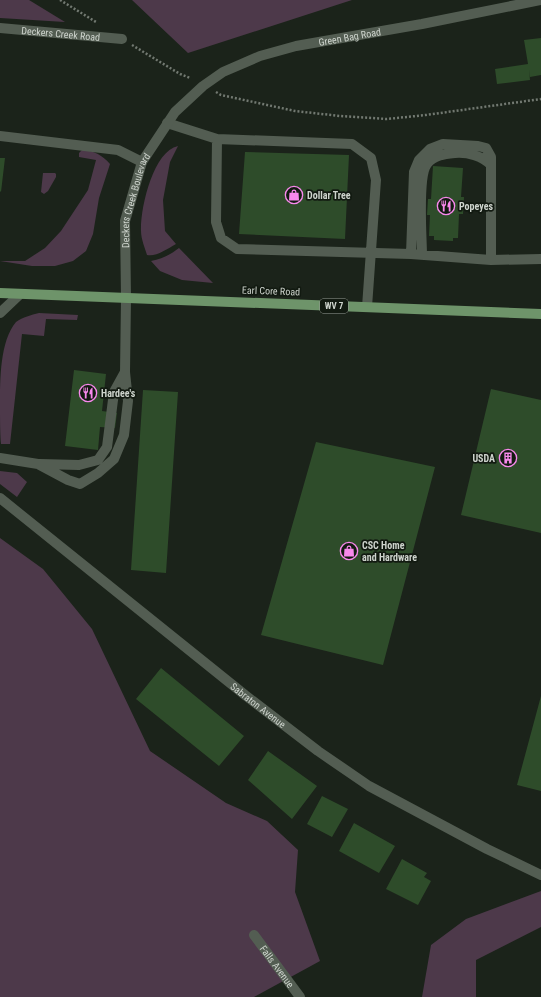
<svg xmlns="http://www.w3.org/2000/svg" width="541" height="997" font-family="'Roboto Condensed',sans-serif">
<rect width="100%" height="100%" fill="#1b231a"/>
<path fill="#4d394a" d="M0,0h29l36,22 -65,-4z
M132,0h220l-164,53z
M178,146l-8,16 -7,38 2,31 11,13c-9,5 -20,13 -29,11 -2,-7 -6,-16 -6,-24 -1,-22 12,-80 37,-85z
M82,150c13,1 20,5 28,14l-11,34 -6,36 -7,17 -13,10 -18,5h-23l-32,-5h25l20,-13 16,-17 27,-41 8,-30 -17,-3v-4z
M43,173h12l1,1v3l-8,14 -4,3 -3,-2z
M179,248l34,35 -31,-3 -22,-9 -9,-10c11,-2 19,-6 28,-13z
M39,313l39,2 -1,5 -31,-1 -2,17 -22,-2 -12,110h-9c-1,-10 -1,-28 -1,-39 0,-26 0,-64 16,-83 7,-5 15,-7 23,-9z
M0,471l17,2 10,9 -10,15 -17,-13z
M0,538l43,31 49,60 58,122 76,52 41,18 31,29 -3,42 25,69 -66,36h-254z
M541,891v36l-65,33v37h-54l9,-52 35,-26z"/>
<path fill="#2e4c2a" d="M541,38v37l-11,2 -1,-8 1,11 -33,4 -2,-15 33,-5 -4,-24z
M245,152l104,3 -4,84 -106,-5z
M0,158h5l-4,34 -1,-1z
M433,166l30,2 -2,29h3l-1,17h-4l-1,24h-5v3l-19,-1v-4h-5l1,-21h-3l1,-16h3z
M74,370l32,4 -4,37 15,2 -2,15 -15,-1 -2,23 -33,-4z
M491,389l50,11v133l-80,-18z
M143,390l35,2 -12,181 -35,-3z
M316,442l119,25 -52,198 -122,-30z
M161,668l83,68 -25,30 -83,-67z
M541,696v95l-24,-6z
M268,751l49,35 -25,33 -44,-39z
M322,796l26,13 -16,28 -25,-13z
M354,823l41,23 -16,27 -40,-22z
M402,859l25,14 -3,4 7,4 -13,24 -32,-16z"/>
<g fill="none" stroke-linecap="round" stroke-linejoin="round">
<path stroke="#727971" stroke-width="2.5" stroke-dasharray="2 2" stroke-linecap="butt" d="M60,0l36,22
M132,45l48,29 10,4
M216,92l5,3 74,16 45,5 47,3 39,-4 115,-16"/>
<path stroke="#535d52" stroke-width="10" d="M167,123l50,16 135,5 19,14 5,22 -9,127
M0,136l118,14 24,12
M217,139l-1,83 5,16 16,11 174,5 80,6 50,-1
M411,254l3,-82 5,-12 11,-11 13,-5 35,2 8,2 5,9v103
M422,255c0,-17 -5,-79 5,-91 7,-9 18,-10 28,-11 13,-1 27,3 36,12
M0,458l38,6 30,16 12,4 18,-11 16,-14 10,-24 4,-34 -3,-29 1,-74
M40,464l39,1 19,-5 9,-13 7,-55 11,-20"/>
<g stroke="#535d52" stroke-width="10">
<path id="s1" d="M0,28l122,11"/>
<path d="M0,313l20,-19"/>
<path id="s2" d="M254,935l46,62"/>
</g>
<g stroke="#535d52" stroke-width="10">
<path id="s3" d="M126,298l-1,-77 17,-59 33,-50 28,-26 20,-14 37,-16 36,-10 126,-22 119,-24"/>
<path id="s4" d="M0,498l245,197 73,56 51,35 118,63 54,26"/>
</g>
<path stroke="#6e946a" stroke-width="10" d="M0,293l541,21"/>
</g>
<defs>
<symbol id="shop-ring" viewBox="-11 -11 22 22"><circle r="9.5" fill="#121a11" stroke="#f788eb" stroke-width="1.5"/><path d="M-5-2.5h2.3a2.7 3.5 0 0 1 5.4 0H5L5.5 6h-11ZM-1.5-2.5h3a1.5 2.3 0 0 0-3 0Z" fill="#f788eb"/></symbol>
<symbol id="restaurant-ring" viewBox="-11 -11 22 22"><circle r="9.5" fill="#121a11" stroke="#f788eb" stroke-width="1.5"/><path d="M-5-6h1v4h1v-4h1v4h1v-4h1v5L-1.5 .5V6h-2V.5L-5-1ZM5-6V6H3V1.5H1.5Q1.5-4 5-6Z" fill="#f788eb"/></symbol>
<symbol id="building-ring" viewBox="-11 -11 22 22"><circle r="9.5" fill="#121a11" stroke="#f788eb" stroke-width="1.5"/><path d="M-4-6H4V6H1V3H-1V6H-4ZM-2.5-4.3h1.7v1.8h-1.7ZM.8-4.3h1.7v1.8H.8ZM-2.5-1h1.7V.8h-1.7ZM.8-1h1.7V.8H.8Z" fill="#f788eb"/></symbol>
</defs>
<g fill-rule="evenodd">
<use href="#shop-ring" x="284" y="185" width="20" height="20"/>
<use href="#restaurant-ring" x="436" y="196" width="20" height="20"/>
<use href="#restaurant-ring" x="78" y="383" width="20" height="20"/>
<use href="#building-ring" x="498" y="448" width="20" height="20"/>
<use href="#shop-ring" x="339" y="541" width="20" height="20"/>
</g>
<g text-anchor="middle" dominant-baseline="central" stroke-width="3.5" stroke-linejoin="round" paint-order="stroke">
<rect fill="#121a11" stroke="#969c95" stroke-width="1" x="320" y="299" width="28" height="14" rx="3"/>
<g font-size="9" font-weight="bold" fill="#ced4cd">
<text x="334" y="306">WV 7</text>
</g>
<g font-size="10" fill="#ced4cd" stroke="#121a11">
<text stroke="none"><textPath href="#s1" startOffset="61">Deckers Creek Road</textPath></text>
<text stroke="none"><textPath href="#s3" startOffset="393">Green Bag Road</textPath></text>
<text stroke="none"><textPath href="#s3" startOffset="99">Deckers Creek Boulevard</textPath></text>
<text transform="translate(271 291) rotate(2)">Earl Core Road</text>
<text stroke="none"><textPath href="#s4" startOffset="331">Sabraton Avenue</textPath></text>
<text stroke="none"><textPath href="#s2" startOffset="39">Falls Avenue</textPath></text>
</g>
<g font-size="10" font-weight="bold" fill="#ced4cd" stroke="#121a11" text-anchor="start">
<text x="307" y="195">Dollar Tree</text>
<text x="459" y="206">Popeyes</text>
<text x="101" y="393">Hardee's</text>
<text x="495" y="458" text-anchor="end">USDA</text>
<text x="362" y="545">CSC Home<tspan x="362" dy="12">and Hardware</tspan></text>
</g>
</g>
</svg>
